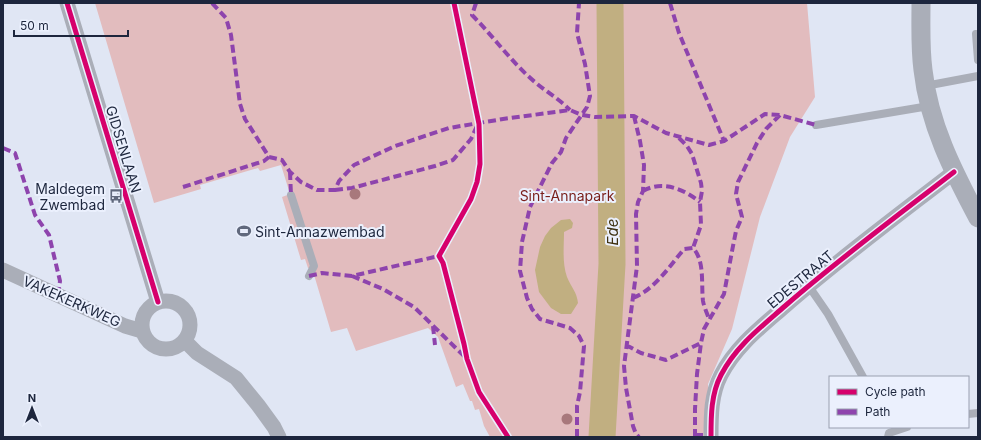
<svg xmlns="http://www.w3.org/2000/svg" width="981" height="440" font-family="Inter,sans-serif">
<rect width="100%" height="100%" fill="#e0e6f4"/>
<path fill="#e2bcbe" d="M95,3h712l8,94 -25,40 -30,80 -28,112 -24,55v53h-218l-6,-11 -5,-17 -4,1 -3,-9h-2l-7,-17 -7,3 -18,-50 -10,-9 -72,23 -9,-23 -16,4 -19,-64h-4l-3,-9 -4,1 -19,-63 8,-3 -9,-29 -21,6 -2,-3 -58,17 1,4 -47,14z"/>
<path fill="#c1af81" d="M570,219l3,4 -1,5 -8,4c0,14 -2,31 3,45 4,10 10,15 11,26l-7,11h-10l-10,-6 -12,-16 -4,-22 5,-23 5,-11 6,-8 10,-8z"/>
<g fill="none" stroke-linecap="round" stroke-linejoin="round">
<path stroke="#c1af81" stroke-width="27" d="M602,437l10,-173 -2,-261"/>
<path stroke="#aaaeb8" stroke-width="8" d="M976,34l2,26
M925,86l53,-10
M816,125l113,-19
M291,195l23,71 -5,10
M808,285l20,29 35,63
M968,414l10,-1
M888,437l1,-4 18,-6"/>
<path stroke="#aaaeb8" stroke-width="15" d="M67,3l91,299
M3,270l122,56 17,5
M142 325a24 24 0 1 1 48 0a24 24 0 1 1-48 0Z
M185,341l12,12 39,25 22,27 16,22 5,10
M711,437c0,-21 0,-43 10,-62 15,-29 40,-48 64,-69 54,-47 112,-90 169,-134"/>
<path stroke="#aaaeb8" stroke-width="19" d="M921,3c0,22 -1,45 2,67 6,54 30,101 55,148"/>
<path stroke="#8e44ad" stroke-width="4" stroke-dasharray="8 4" stroke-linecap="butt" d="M476,3l-4,12c22,22 40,48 64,68 11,9 23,16 34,27
M670,3l9,30 45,108
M634,116l6,25 4,24 -1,26 -5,11 -2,12 1,52 -13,100 2,22 7,38 3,8 3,3
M679,138l8,8 5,8 9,29 1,8 -2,11 1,23 -8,23
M3,148l12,5 20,62 14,20 11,46 -2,14
M269,157l13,3 8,12 11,10 16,8h18l4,-9 15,-16 41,-19 54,-18 54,-9 67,-9 12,5 13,2 39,-1 32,17 43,12 15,-4 41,-27 15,1 36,10
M290,172l1,23
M183,187l81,-26 5,-4 -24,-38 -5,-15 -9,-69 -5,-17 -14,-15
M335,190l17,-2 83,-22 18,-6 18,-21 6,-13
M643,191c19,-11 41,-2 57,11
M309,276l13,-3 30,3 87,-20
M352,276l31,13 31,18 52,51
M633,298c22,-9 36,-31 51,-49l9,-1c12,13 8,36 10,53 1,6 4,12 6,18
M433,326l2,19
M626,345l15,8 25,7 35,-17
M695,435h16
M577,437v-31l3,-14 4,-46 -5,-10 -9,-8 -30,-9 -8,-10 -5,-11 -7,-27 2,-29 8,-35 22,-44 9,-11 5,-14 21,-31 3,-11 -5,-32 -8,-31 2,-30
M695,437v-28l2,-35 4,-31 3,-14 20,-35 9,-48 3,-15 6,-14 -6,-23 2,-12 19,-39 9,-14 14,-14"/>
<defs>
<path id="cycleway" d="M67,3l91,299
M454,3l25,121 1,40 -3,18 -6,17 -32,57 4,7 21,81 3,15 12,33 29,45
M711,437c0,-21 0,-43 10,-62 15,-29 40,-48 64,-69 54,-47 112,-90 169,-134"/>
</defs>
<use href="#cycleway" stroke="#ebf0fd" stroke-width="8"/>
<use href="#cycleway" stroke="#d6006c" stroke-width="5"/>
</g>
<g fill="#a8787c">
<circle cx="355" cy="194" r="5.5"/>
<circle cx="567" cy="419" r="5.5"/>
</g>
<defs>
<symbol id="bus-bare" viewBox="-9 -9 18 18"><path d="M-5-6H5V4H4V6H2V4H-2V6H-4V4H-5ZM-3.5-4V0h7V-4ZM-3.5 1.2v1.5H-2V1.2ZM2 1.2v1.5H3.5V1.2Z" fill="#61697d" stroke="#ebf0fd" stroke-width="2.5" paint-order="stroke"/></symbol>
<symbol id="stadium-bare" viewBox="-9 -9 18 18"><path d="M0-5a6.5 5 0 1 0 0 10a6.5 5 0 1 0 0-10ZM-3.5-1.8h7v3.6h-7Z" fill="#61697d" stroke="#ebf0fd" stroke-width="2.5" paint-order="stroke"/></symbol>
</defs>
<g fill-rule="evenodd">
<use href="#bus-bare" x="106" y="186" width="20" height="20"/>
<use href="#stadium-bare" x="234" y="221" width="20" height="20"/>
</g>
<g text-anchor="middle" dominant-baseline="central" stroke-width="4" stroke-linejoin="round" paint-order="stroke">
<g font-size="14" fill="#1d263d" stroke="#ebf0fd">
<text transform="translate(124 149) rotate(73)">GIDSENLAAN</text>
<text transform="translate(800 279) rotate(-40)">EDESTRAAT</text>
<text transform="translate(72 301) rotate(24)">VAKEKERKWEG</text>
</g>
<g font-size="14" fill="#1d263d" stroke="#ebf0fd" text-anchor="end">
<text x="105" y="188">Maldegem<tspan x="105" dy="16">Zwembad</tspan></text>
<text x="255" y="231" text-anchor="start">Sint-Annazwembad</text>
</g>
<g font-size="14" fill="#7a1e1a" stroke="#ebf0fd">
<text x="567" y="195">Sint-Annapark</text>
</g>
<g font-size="15" font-style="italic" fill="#3e3111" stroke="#ebf0fd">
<text transform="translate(612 232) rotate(-90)">Ede</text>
</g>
</g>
<rect width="981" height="440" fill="none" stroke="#1d263d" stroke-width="8"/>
<rect x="829" y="376" width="140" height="52" fill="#ebf0fd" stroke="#999fb0"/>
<rect x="837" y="389" width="20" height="6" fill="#d6006c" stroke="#999fb0"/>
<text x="865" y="396" font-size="12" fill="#1d263d">Cycle path</text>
<rect x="837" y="409" width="20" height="6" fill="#8e44ad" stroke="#999fb0"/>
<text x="865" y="416" font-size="12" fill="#1d263d">Path</text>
<g transform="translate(32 408)" stroke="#ebf0fd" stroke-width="3" paint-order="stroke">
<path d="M0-3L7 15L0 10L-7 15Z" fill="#1d263d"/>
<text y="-6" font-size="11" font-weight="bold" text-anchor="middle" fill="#1d263d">N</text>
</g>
<path d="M14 30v6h114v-6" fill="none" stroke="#1d263d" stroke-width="2"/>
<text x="20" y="30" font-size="12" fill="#1d263d" stroke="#ebf0fd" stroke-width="3" paint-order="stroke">50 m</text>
</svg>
